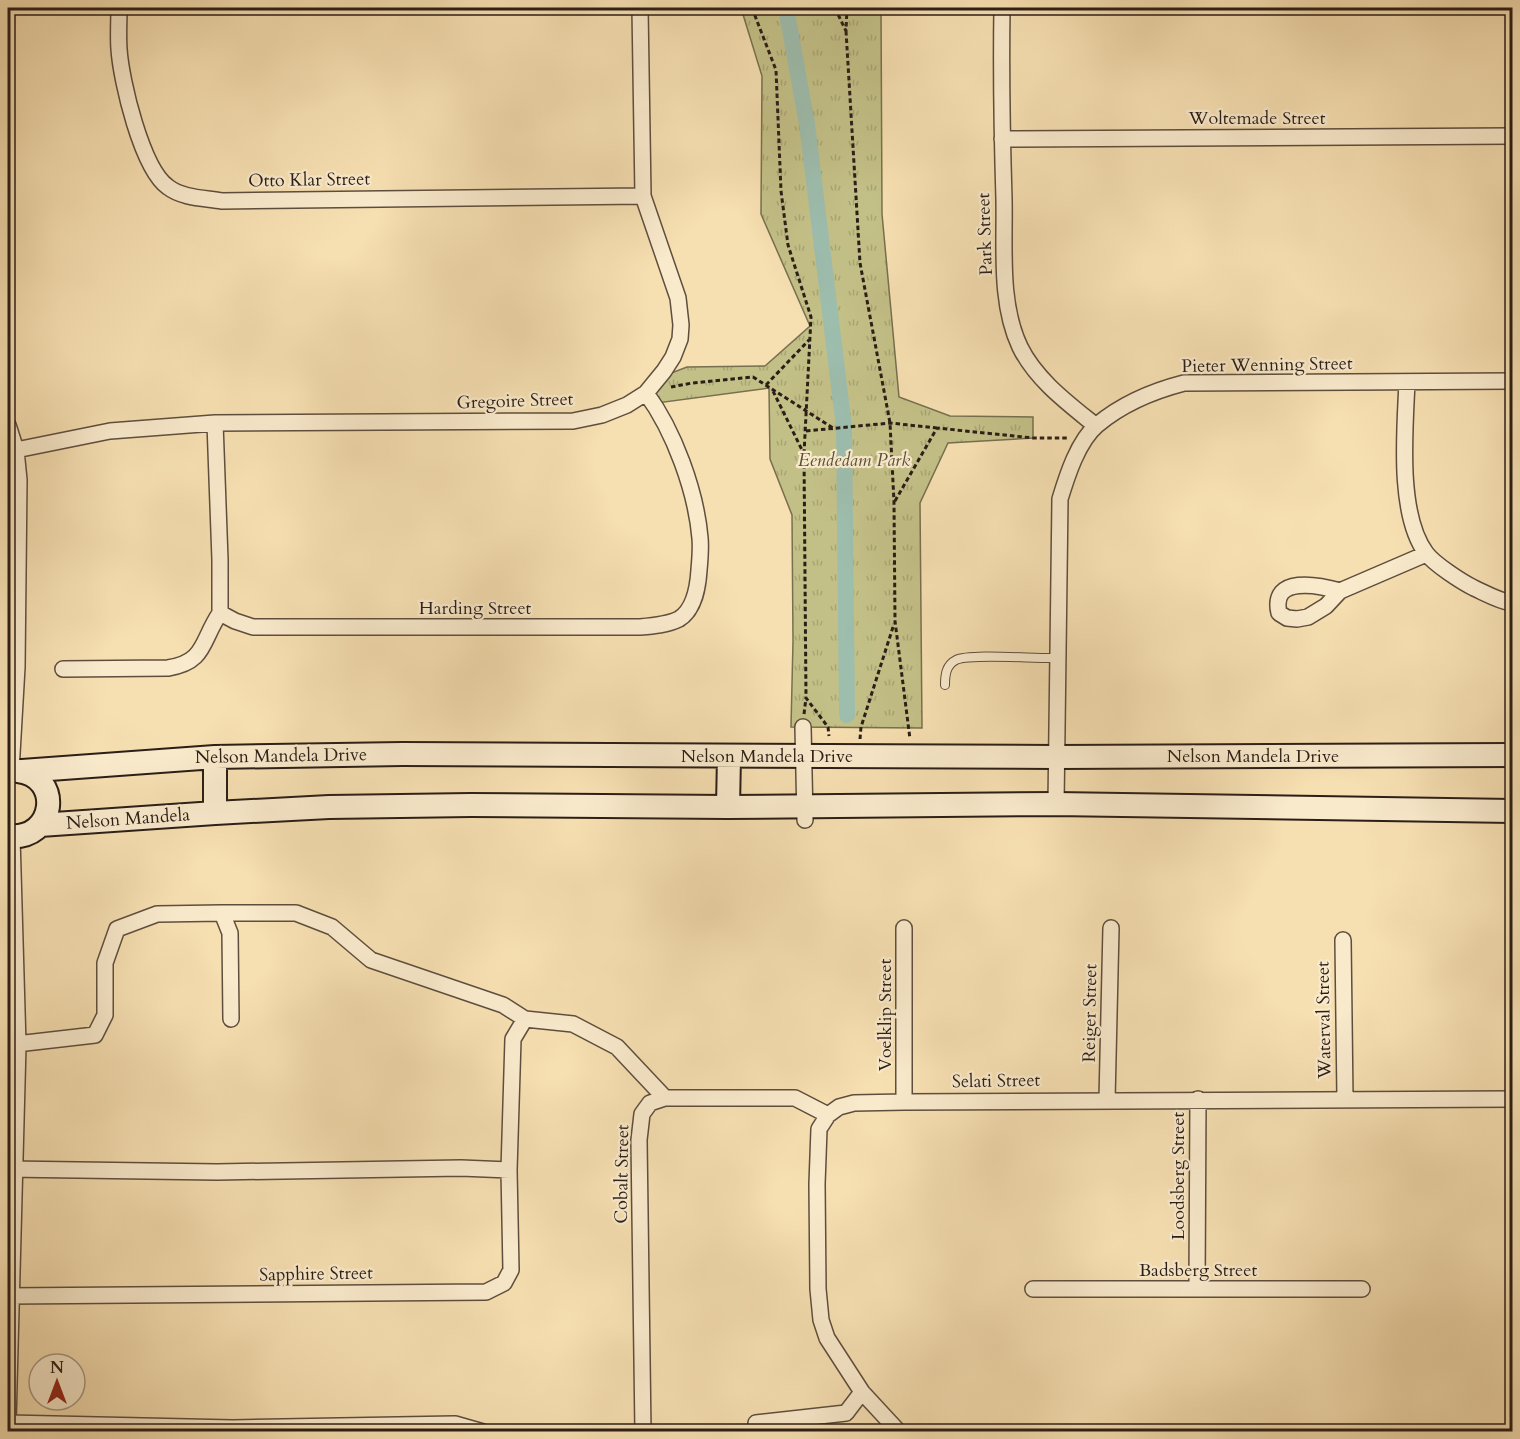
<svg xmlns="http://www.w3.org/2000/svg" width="1520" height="1439" font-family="Cardo,serif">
<defs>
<pattern id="park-tufts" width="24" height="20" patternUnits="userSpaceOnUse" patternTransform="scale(1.5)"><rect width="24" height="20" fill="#c3c087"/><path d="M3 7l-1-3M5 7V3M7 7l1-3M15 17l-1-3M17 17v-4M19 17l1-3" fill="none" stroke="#a8a574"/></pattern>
</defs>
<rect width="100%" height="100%" fill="#f6dfb1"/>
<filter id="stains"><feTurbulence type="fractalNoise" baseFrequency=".00333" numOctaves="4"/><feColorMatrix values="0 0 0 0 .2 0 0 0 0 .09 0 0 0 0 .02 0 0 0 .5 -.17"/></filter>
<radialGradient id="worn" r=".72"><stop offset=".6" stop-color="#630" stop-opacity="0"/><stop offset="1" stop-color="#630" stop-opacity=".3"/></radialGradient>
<path fill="url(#park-tufts)" stroke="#776f4f" stroke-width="1.5" d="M741,8h140l1,206 17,183 51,19 83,1v21l-85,5 -28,60 2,225 -131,-1 2,-86 -1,-126 -22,-56 -1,-71 -112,15 -4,-23 34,-13 78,-1 45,-40 -49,-112 1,-138z"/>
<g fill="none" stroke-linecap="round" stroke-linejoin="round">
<path stroke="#9dbdad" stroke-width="16" d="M786,8l21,116 37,303 3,288"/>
<defs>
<path id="lane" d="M945,685c0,-10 1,-20 11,-25 14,-7 81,-1 101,-2"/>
<path id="street" d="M119,8c0,13 -1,28 0,41 2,32 23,120 49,138 14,11 36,11 54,14l421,-5
M1002,8c-1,63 0,127 2,191 1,48 -5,104 16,148 16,33 49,57 76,79
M1002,139l510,-3
M1407,382c-2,47 -10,132 19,171 8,11 36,29 48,35 13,6 25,13 38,15
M215,423l5,137v53l15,8 18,6h386c13,-1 28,-2 40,-8 16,-10 19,-33 20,-49 1,-11 2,-22 1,-32 -4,-47 -26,-107 -54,-145
M8,425l8,25 3,30 -2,187 -6,104
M16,450l94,-19 105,-8 358,-2 29,-6 25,-10 19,-12 18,-22 9,-14 7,-18 1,-14 -3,-27 -35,-102 -3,-188
M1340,591c-21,-6 -70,-16 -61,22l8,5 10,1 11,-2 18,-11 14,-15 86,-37
M63,669l105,-1c38,-6 33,-27 52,-55
M803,727l2,93
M1056,804l4,-305c7,-23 18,-58 37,-74 25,-21 56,-34 87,-42l328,-2
M222,913h74l36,14 39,33 132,45 22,14 48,5 44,23 48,51
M1343,940l2,159
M8,1045l87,-10 10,-20v-52l12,-34 40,-15 65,-1 8,20 1,86
M1107,1100l4,-172
M904,1102v-174
M8,1169l209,3 244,-4 48,2
M1033,1289h329
M1197,1289l1,-190
M8,1296l478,-4 18,-9 7,-13 -2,-100 4,-131 12,-20
M8,1423l10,-378 -6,-208
M8,1423l225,5 222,-4 28,8
M756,1423l90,-10 16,-21
M643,1432l-4,-292 3,-26 8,-11 15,-5h130l33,17
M899,1432l-37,-40 -35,-54 -6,-18 -3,-31 -1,-105 2,-55 9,-14 11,-8 15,-4 50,-1 608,-3"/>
<path id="secondary" d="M22,771l193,-14 187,-3 654,3 456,-2
M728,807l1,-51
M215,813v-56
M40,825l175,-12 114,-6 142,-2 257,2 328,-3 456,7
M8,836c48,5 55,-60 10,-65"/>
</defs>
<use href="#lane" stroke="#5e4e3e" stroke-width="10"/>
<use href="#street" stroke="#5e4e3e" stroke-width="18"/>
<use href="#secondary" stroke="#2b1e17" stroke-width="26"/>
<path stroke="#2b1e17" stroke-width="3" stroke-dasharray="4.5 3" stroke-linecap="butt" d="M752,8l24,62 5,121 7,54 23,72 -7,137 2,244
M835,8l11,23 1,-23
M846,31l14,232 30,160 4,79 1,119 15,118
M766,385l44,-46
M671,387l21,-4 61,-6 80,51
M773,391l30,61
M806,431l84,-8 47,5
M895,501l42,-73 96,10h35
M804,714l2,-16 22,29 1,9
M860,739l1,-12 33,-103"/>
<use href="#lane" stroke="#f9eacc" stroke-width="8"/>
<use href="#street" stroke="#f9eacc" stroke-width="15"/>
<use href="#secondary" stroke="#f9eacc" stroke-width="22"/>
</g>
<g text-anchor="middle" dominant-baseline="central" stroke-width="4.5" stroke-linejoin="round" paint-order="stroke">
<g font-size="18" fill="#2b1e17" stroke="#f9eacc">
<text x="1257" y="118">Woltemade Street</text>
<text transform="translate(309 180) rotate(-1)">Otto Klar Street</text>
<text transform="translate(985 234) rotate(-92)">Park Street</text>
<text transform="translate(1267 365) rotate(-1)">Pieter Wenning Street</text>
<text transform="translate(515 401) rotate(-2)">Gregoire Street</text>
<text x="475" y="608">Harding Street</text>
<text transform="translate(281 756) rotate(-1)">Nelson Mandela Drive</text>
<text x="767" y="756">Nelson Mandela Drive</text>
<text x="1253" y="756">Nelson Mandela Drive</text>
<text transform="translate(128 819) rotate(-4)">Nelson Mandela</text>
<text transform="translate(1090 1013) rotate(-89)">Reiger Street</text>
<text transform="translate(885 1015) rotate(-90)">Voelklip Street</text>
<text transform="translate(1324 1020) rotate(-91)">Waterval Street</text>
<text transform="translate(996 1081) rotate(-1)">Selati Street</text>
<text transform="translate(622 1174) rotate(-89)">Cobalt Street</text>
<text transform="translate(1178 1176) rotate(-90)">Loodsberg Street</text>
<text x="1198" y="1270">Badsberg Street</text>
<text transform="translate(316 1274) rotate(-1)">Sapphire Street</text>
</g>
<g font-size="18" font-style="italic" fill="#594f39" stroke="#f9eacc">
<text x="854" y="460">Eendedam Park</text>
</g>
</g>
<rect width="1520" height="1439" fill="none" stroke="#f6dfb1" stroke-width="30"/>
<rect x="9" y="9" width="1502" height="1421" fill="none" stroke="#2b1e17" stroke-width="3"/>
<rect x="15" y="15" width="1490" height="1409" fill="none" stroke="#2b1e17" stroke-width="1.5"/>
<g transform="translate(57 1382)"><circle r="28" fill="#f9eacc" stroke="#a79884" stroke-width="1.5"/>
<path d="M0-4.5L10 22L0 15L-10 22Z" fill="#8f2418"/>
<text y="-9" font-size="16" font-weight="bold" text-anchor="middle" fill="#2b1e17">N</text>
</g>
<rect width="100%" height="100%" filter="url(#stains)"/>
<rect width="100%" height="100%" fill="url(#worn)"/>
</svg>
